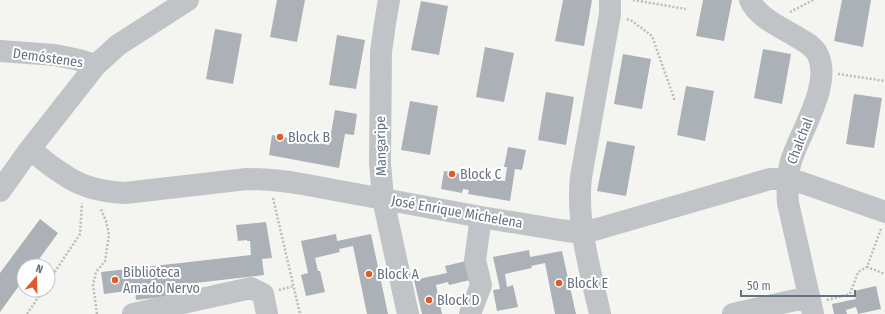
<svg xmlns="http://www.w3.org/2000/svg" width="885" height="314" font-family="'Fira Sans Condensed',sans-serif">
<rect width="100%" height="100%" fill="#f4f5f1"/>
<path fill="#abb1b6" d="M277,0h28l-8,42 -27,-5z
M563,0h29l-8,46 -29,-5z
M703,0h29l-8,41 -28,-5z
M842,0h29l-8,47 -29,-6z
M421,1l27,5 -9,49 -28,-5z
M215,29l27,5 -9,50 -27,-5z
M337,35l28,5 -9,49 -27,-4z
M485,47l29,6 -10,49 -28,-5z
M763,49l28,5 -9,50 -28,-6z
M623,54l28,5 -9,50 -28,-5z
M686,86l28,5 -9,50 -28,-6z
M546,92l28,5 -8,48 -28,-5z
M854,94l28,4 -8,50 -28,-4z
M410,101l28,5 -8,49 -29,-5z
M335,110l22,4 -3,21 -9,-1 -6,34 -70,-13 3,-20 57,10z
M607,141l28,5 -9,50 -29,-5z
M508,147l18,3 -4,20 -7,-1 -5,32 -42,-7 1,-4 -6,-1 -1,4 -21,-4 3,-18 61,10 2,-14h-3z
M40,219l18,14 -24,33h-10v13l-24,33v-39z
M266,222l6,36 -10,1 2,16 -86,10 2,10 -44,5 -1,-10 -31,4 -3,-22 150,-17 -1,-14h-3v-1l-9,1 -2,-16z
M336,234l1,7 34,-7 17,80h-21l-14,-68 -14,3 1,3 -25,6 3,13h2l5,21 -19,4 -5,-21 7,-2 -7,-32z
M529,250l1,7 32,-6 14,63h-21l-10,-51 -14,3 1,2 -27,6 2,13 6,-2 5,22 -21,4 -4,-21 7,-1 -7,-32z
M466,261l4,19 -21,5 -1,-3 -12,3 6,29h-20l-8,-34 33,-7 -2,-7z
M876,286l5,23 -23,5 -2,-7 -10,3 1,4h-13l-2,-10 24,-5 -2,-8z"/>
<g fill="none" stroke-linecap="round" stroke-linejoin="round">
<path stroke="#babcbe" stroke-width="2.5" stroke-dasharray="2 2" stroke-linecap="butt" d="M633,0l53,9
M790,12l23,-12
M627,19l5,2 20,15 23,65
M838,74l47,7
M273,198l27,116
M881,229l-14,38 18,7
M48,282l32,-48 2,-31
M279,290l15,-4
M827,300l23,-6 8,-22 9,-5
M27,314l16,-24
M97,314l-4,-29 3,-13 9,-11 4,-26 -3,-14 -5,-12"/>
<path stroke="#c0c4c7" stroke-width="22" d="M389,0l-4,23 -4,29 -1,111 3,36 25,115
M750,0c7,17 32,28 47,37 8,5 17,9 21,18 14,30 -18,77 -27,106 -4,14 -4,28 -3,42l25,111
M0,51l55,4 24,5 17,5
M30,149c11,9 21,18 33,25 18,13 40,18 62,19l122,-14c19,0 37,2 55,5l179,33 79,13 22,3 19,-5 169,-49h17l16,4 82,29
M0,191l30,-42 66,-84 22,-20 70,-45
M133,314l118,-26 12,6 4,20
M470,314l11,-29 -6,-25 6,-43
M600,314c-10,-45 -24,-91 -19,-137l29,-163v-14
M733,314l76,-17"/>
</g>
<g fill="#df5b27" stroke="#fff" stroke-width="1.5">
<circle cx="280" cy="137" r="4"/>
<circle cx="452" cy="174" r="4"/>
<circle cx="369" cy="274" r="4"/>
<circle cx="115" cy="280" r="4"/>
<circle cx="559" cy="283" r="4"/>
<circle cx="429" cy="300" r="4"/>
</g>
<g text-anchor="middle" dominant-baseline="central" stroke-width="4" stroke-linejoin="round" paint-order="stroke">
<g font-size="14" fill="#647381" stroke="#fff">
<text transform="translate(48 58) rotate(8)">Demóstenes</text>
<text transform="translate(800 141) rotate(-69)">Chalchal</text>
<text transform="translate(381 146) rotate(-91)">Mangaripe</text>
<text transform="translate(457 212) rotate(10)">José Enrique Michelena</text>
</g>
<g font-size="14" fill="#647381" stroke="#fff" text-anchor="start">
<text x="288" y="137">Block B</text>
<text x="460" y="174">Block C</text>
<text x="123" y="272">Biblioteca<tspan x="123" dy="16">Amado Nervo</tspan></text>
<text x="377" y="274">Block A</text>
<text x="567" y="283">Block E</text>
<text x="437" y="300">Block D</text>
</g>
</g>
<g transform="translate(36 278) rotate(20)"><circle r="19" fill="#ffffff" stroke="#c1c7cd"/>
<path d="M0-3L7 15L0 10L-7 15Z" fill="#df5b27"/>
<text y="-6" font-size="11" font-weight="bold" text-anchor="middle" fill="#647381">N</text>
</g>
<path d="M741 290v6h114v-6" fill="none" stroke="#647381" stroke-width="2"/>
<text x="747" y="290" font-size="12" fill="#647381" stroke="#ffffff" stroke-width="3" paint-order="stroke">50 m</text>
</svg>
